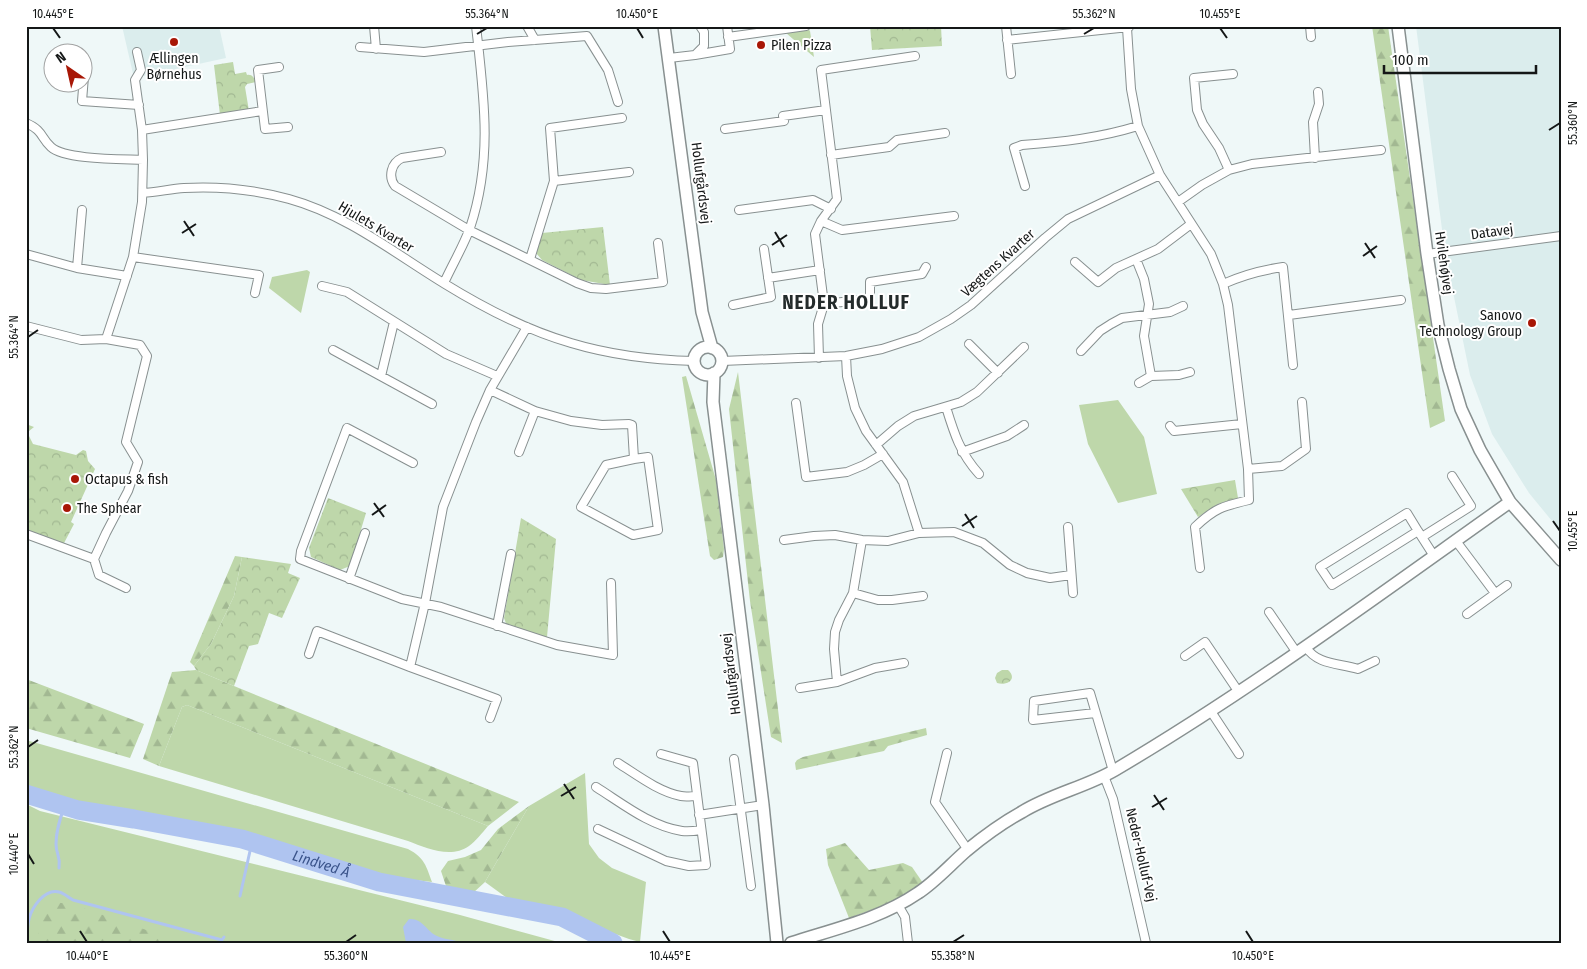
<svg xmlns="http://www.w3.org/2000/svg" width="1587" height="969" font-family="'Fira Sans Condensed',sans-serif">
<defs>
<pattern id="forest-firs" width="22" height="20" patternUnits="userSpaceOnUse" patternTransform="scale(1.25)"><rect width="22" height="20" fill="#bed7aa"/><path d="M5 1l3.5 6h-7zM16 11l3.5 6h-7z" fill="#a2b892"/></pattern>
<pattern id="park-crowns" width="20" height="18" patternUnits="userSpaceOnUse" patternTransform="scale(1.25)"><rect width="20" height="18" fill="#bed7aa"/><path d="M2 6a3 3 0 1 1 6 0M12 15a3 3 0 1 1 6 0" fill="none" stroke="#a2b892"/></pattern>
</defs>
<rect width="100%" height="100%" fill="#eff8f8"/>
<path fill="#dbeded" d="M122,26h97l7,32 -92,20z
M1416,26h145v506l-32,-39 -37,-59 -22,-59 -25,-122z"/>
<path fill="#bed7aa" d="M809,30l1,1 4,26 -28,-24z
M307,270l3,2 -9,41 -32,-25 3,-11z
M1118,400l26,37 13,57 -39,9 -30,-59 -9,-39z
M187,705l301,121c-6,7 -12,15 -19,20 -18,13 -43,2 -61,-5l-249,-75 23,-59z
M26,740l382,109c17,9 18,17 24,33l-68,-8 -134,-42 -63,-12 -95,-14 -46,-18z
M585,773l4,71 10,14 13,10 34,14 -6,60 -11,-3 -82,-30 -40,-11 -22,-16 44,-76z
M26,804l14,7 420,104 102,28h-536z"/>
<path fill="url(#forest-firs)" d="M1372,26h16l57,395 -15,7z
M738,372l44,371 -11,-6 -21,-136 -21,-192z
M686,376l30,104 8,69 -1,8 -9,3 -4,-4 -28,-179z
M235,556l7,1 -8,39 -23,48 -17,22 -4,-4z
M196,670l38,16 285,116 -31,24 -301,-121 -5,2 -23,59 -16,-7 29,-87z
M26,679l118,45 -14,34 -104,-30z
M926,728l1,7 -39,11 -4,5 -88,19 -1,-7 2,-3 6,-3z
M529,806l-44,76 -12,11 -27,-7 -5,-15 7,-10 17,-4 16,-7 17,-21z
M845,843l24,27 34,-7 9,4 11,16 -30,19 -44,16 -21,-53 -2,-16z
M52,902l19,2 113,39h-147c2,-14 2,-33 15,-41z"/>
<path fill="url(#park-crowns)" d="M870,26h71l1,20 -70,4z
M233,62l2,12 11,-2 1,3c5,-1 7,3 9,7l-9,2 -2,3 4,24 -29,4 -6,-50z
M603,227l7,58 -29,-5 -39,-20 -6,-7 6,-20z
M26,424l8,3 -5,4v5l4,8 43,11 7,-5 3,1 2,10 7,8 -24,53 3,2 -11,21 -37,-13z
M1235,480l3,18 -20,6 -20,13 -17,-28z
M328,498l38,15 -16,53 -10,4 -29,-13 -2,-9z
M521,518l35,21 -9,98 -40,-11 -3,-8z
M242,557l49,7 -3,9 12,5 -18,40 -13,-5 -11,31 -9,2 -15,40 -38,-16 -2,-4 17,-22 23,-48z
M1002,670h6c10,9 -1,16 -11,13l-2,-5 2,-5z"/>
<path fill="#afc4f0" d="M409,919c14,-1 17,12 28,17 8,4 17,3 24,7h-55l-3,-16z"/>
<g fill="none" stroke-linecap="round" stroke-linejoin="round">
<path stroke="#afc4f0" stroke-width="3" d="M59,868c2,-12 -3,-13 -3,-24 0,-13 4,-25 8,-37
M240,896l12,-54
M27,943c0,-8 0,-16 2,-24 3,-12 16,-31 30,-27 5,1 10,6 14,8l149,40 2,-3"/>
<path stroke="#afc4f0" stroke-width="19" id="s1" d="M26,794l52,16 56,9 108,20 137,43 183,35 51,26"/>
<defs>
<path id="street" d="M374,26l2,23
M527,26l8,14
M784,26l1,3 21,-3
M1006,26l5,48
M1310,26l1,11
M1127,28l4,61 7,37 22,49 51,79 12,30 5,21 20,164 1,31c-26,6 -34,8 -54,27l5,41
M728,37l57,-8
M1007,40l122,-13
M360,47l64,5 84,-10 79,-6 21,34 10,32
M695,55l35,-6 -3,-23
M669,58l26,-3 9,-9v-14l-4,-6
M82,64h3l-3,37 57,4
M279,67l-21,3 7,59 23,-2
M26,123c18,8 14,14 25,24 14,13 72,12 92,13
M725,129l59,-8 -1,-5 43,-6
M142,130l120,-19
M441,152l-39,6c-11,5 -14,19 -7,28l74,44 108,53 14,5 15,1 57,-7 -5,-39
M831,155l58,-8 8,-7 48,-7
M1315,158l-2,-36 6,-18 -1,-12
M1229,170l-10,-22 -16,-24 -6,-14 -3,-32 39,-4
M554,181l75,-9
M1025,186l-11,-38 8,-3c40,-3 77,-7 116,-19
M143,193c14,-1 28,-4 41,-5 35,-2 72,2 105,11 58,16 105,54 156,85 39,24 81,46 126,59 40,12 82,17 123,18
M1178,202l24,-17 27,-15 23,-6 129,-14
M739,210l74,-10 18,9
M821,221l21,9 112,-14
M26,254l51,14 50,8
M1427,254l134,-18
M133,257l126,18 -4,18
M530,259l24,-78 -4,-53 72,-10
M1136,259l8,20 5,25 -5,32 7,40
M1075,262l23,20 18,-14 42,-19 33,-25
M77,268l5,-58
M768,278l52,-8
M444,283c8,-18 19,-36 26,-55 23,-69 14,-131 6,-202
M1223,284c20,-9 39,-14 60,-17l10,98
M322,286l25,6 99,62 51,22
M824,304l46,-5v-17l52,-8 4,-7
M733,305l38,-8 -7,-48
M1289,315l112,-15
M26,326l55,14 25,-1 34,6 7,11 -21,86 12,20 -10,29 -22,42 -12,26 -68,-25
M106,339l27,-82 9,-55 1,-42 -1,-30 -7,-50 6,-10 -4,-18
M969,344l29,29
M333,350l99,54
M1081,351l19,-20 11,-7 11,-6 48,-6 13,-6
M846,356l1,20 8,32 11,23 37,51 16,51
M819,358l-1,-34 6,-20 -9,-70 6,-13 16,-22 -16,-129 94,-14
M722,361l124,-5 36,-7 37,-12 32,-18 20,-14 74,-67 23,-19 92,-44
M381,376l13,-54
M1139,383l12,-7 28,-1 11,-3
M490,390l45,21 36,10 31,4 27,-1 3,1 2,34 14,-2 10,73 -25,5 -52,-28 25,-42 28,-6
M796,403l10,74 41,-5 17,-7 19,-11
M946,407c8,26 14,46 33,67
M1170,426l4,5 68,-7
M876,445l22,-19 16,-10 47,-14 16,-10 47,-45
M519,452l16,-41
M962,452l45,-16 17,-11
M413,463l-66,-35 -46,123 -1,8 102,40 39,8 116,38 56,10 -2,-72
M1248,469l34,-3 24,-17 -4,-47
M1068,527l5,66
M1418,531l-11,-18 -87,54 12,18 86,-54 16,25
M1422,537l49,-31 -19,-30
M784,540l30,-4 21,-1 27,5 26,1 31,-8 35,-1 29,11 27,22 17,8 23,5 21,-3
M1456,541l39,52
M94,559l5,16 27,13
M349,579l16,-46
M853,593l25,7h14l31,-4
M1269,612l28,41
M1467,614l40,-29
M497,626l14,-72
M1306,647c11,18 33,16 52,22l17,-8
M309,654l8,-23 93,36 87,32 -7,19
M1185,656l20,-14 33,49
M410,667l15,-64 18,-96 33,-85 14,-32 37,-63
M837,682l-3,-33 1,-17 4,-12 14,-27 9,-53
M800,688l37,-6 38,-14 29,-5
M1210,710l29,44
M1095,713l-62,7 1,-19 56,-8 23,78
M947,753l-12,49 33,48
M734,759l17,127
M618,763c19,12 41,29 63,33 5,1 11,0 16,0
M1104,776l9,23 33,144
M596,787c27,17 54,39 86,44 6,1 13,0 19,-1
M699,815l64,-10
M598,829l68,32 23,5 17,-1 -13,-102 -32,-9
M898,905l7,12 3,26"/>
<path id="secondary" d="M664,26l38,286 10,36
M1398,26l29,228 11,71 11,44 12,40 19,41 30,52 51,58
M694 361a14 14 0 1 1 28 0a14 14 0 1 1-28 0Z
M714,373l-1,29 50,403 14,138
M791,943c43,-14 89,-24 127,-50 17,-11 32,-28 48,-42 17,-14 36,-28 56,-39 29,-18 64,-25 93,-42 137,-81 265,-176 395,-268"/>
</defs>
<use href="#street" stroke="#889090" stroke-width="10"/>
<use href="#secondary" stroke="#889090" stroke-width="14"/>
<use href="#street" stroke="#fff" stroke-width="8"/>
<use href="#secondary" stroke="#fff" stroke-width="11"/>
</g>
<path fill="none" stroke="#141717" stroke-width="2" d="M53,28l7,10M637,28l6,10M1220,28l7,10M477,34l10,-6M1084,34l10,-6M1549,130l11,-7M184,221l10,15M775,232l9,15M182,233l14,-9M1365,243l10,15M772,245l15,-10M1363,256l14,-10M28,337l10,-7M374,503l10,14M965,514l9,14M372,515l14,-10M1553,521l7,10M962,526l15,-10M28,747l10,-7M564,784l10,15M1154,795l10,15M561,796l15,-9M1152,807l15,-9M28,854l6,10M80,931l7,11M663,931l7,11M1246,931l7,11M346,942l10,-7M953,942l11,-7"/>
<g fill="#a81706" stroke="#fff" stroke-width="2">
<circle cx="174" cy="42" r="5"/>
<circle cx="761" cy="45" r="5"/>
<circle cx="1532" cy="323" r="5"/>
<circle cx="75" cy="479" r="5"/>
<circle cx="67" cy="508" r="5"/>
</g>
<g text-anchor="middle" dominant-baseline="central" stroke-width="4" stroke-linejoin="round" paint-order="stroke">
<g font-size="14" fill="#141717" stroke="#fff" text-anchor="start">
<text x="771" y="45">Pilen Pizza</text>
<text x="174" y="58" text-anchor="middle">Ællingen<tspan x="174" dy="16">Børnehus</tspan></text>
<text x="1522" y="315" text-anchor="end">Sanovo<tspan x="1522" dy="16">Technology Group</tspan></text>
<text x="85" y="479">Octapus &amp; fish</text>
<text x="77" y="508">The Sphear</text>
</g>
<g font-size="14" fill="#141717" stroke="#fff">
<text transform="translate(701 183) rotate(83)">Hollufgårdsvej</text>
<text transform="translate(376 227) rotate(31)">Hjulets Kvarter</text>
<text transform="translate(1492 232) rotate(-8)">Datavej</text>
<text transform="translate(998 263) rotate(-42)">Vægtens Kvarter</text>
<text transform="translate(1444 263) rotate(82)">Hvilehøjvej</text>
<text transform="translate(731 674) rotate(-97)">Hollufgårdsvej</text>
<text transform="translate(1141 855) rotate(77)">Neder-Holluf-Vej</text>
</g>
<g font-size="15" font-style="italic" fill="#3a538a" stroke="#fff">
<text stroke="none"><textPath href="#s1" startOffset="304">Lindved Å</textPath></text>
</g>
<g font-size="19" font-weight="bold" letter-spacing="1" fill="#242b2b" stroke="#fff">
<text x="846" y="302">NEDER HOLLUF</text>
</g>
</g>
<rect width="1587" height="969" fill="none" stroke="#ffffff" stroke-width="55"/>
<g transform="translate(68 68) rotate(326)"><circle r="24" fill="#ffffff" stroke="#a1a2a2"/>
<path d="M0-4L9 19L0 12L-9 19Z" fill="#a81706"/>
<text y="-8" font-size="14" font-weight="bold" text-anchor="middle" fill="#141717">N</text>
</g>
<path d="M1384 65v8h152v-8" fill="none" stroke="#141717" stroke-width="2.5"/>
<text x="1392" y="65" font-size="15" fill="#141717" stroke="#ffffff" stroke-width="4" paint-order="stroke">100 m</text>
<rect x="28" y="28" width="1532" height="914" fill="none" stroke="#141717" stroke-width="2"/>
<g font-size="12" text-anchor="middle" fill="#141717">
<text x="53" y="18">10.445°E</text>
<text x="487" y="18">55.364°N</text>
<text x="637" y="18">10.450°E</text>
<text x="1094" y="18">55.362°N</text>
<text x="1220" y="18">10.455°E</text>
<text transform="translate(1573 123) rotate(-90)" y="4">55.360°N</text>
<text transform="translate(14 337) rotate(-90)" y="4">55.364°N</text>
<text transform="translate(1573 531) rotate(-90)" y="4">10.455°E</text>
<text transform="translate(14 747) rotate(-90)" y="4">55.362°N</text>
<text transform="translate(14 854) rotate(-90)" y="4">10.440°E</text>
<text x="87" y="960">10.440°E</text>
<text x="346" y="960">55.360°N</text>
<text x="670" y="960">10.445°E</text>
<text x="953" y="960">55.358°N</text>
<text x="1253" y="960">10.450°E</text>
</g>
</svg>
